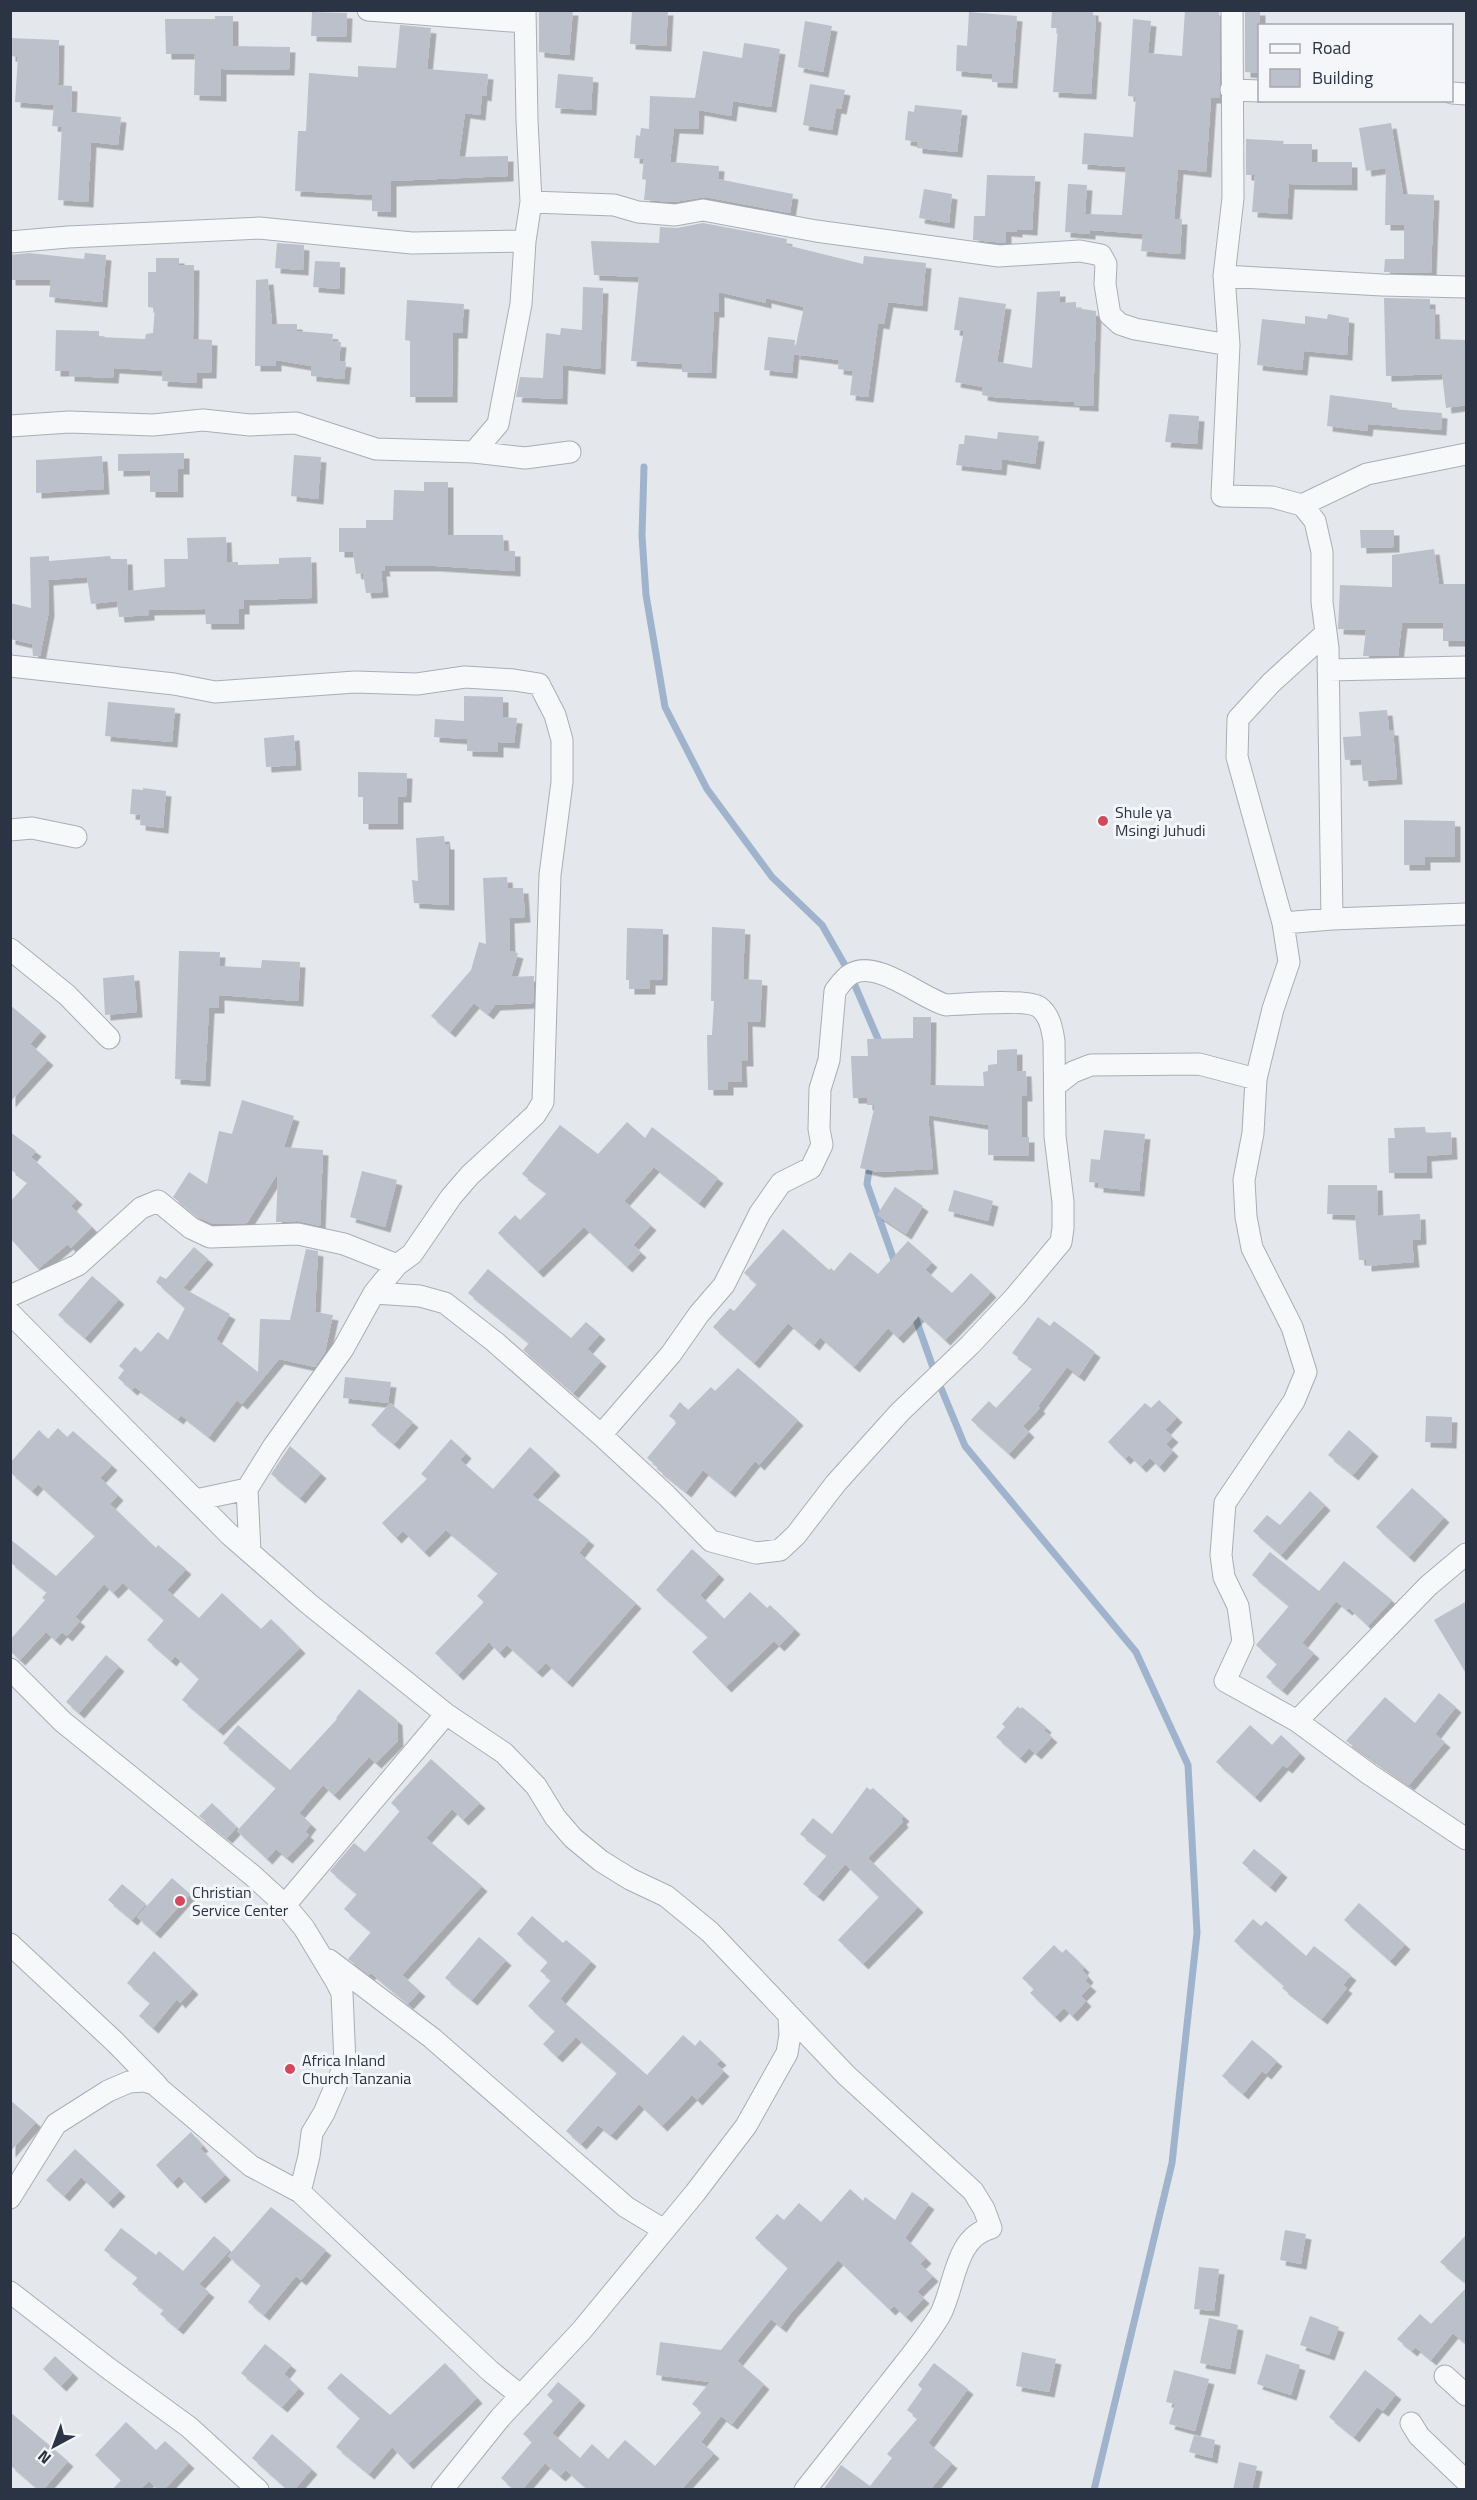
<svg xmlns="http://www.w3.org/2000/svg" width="1477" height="2500" font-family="'Titillium Web',sans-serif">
<defs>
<filter id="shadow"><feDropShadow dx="5.5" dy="5.5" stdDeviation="0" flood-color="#0004"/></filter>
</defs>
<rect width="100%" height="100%" fill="#e4e7ec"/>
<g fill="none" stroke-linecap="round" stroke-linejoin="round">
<path stroke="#9fb4cc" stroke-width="7" d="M644,467l-2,69 4,59 19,112 42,82 65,88 50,48 28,49 31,72
M870,1163l-3,21 28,79
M913,1311l23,65 29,70 171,206 52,113 9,168 -25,230 -78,327"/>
</g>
<path fill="#bbc0ca" filter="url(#shadow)" d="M539,10h34l-4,45 -30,-3z
M632,10h36l-2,36 -36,-2z
M1052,10h41v6l3,1 -5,77 -38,-2 5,-64h-7z
M1185,10h34l1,88h-9l-5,74 -28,-3 -4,50h8l-2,35 -39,-3 2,-17 -53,-4v4l-25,-2 3,-48 19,1 -2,29 37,1 4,-48 -44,-3 2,-31 49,4 3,-40 -8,-1 5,-77 18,2 -3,32 34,3z
M1245,10h15v63l-15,-1z
M312,12l35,1 -1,24 -35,-1z
M969,12l48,4 -5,67 -20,-1v-8l-36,-3 1,-26 10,1z
M215,16h18v30l57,1 -1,23 -68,-1v27l-27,-1 1,-41h-29l-1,-35h50z
M805,21l27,5 -9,46 -25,-5z
M400,25l31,3 -4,41 61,5 -2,22 -4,-1 -2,20 -15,-2 -6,44 49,-1v20l-117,5v31l-19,-1v-16l-77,-4 3,-60h8l3,-58 49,4v-11l38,2z
M10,38l49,2 -1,45 14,1 -1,26 50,5 -3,28 -27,-3 -3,60 -30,-2 4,-73 -10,-1 2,-21 -39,-3 3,-45 -8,-1z
M744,43l36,6 -9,58 -38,-6 -2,15 -32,-6 -1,19 -24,-1 -4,34 49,4 -1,13 75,15 -3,19 -85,-16 -31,5 -30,-2 2,-20 -4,-1 2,-20 -10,-1 2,-23 4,1 1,-8 8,1 1,-33 45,2 8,-47 39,7z
M558,74l35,3 -2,33 -36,-2z
M810,84l35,6 -4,19 -5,-1 -4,22 -29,-5z
M915,105l47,5 -5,42 -40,-4v-6l-12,-2 3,-29 6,1z
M1391,123l12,71 31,1 -3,78 -47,-1 1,-13h19v-34h-19l1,-57 -20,3 -7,-43z
M1246,139l38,2 -1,3h29v18h40v23l-63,-1 -2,30 -35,-2 3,-37h-9z
M987,175l48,1 -3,54 -15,-1v3l-11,-1v12l-33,-3 1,-24h11z
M924,189l28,5 -3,29 -30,-5z
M703,223l84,16 -1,6 77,19 1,-8 62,7 -4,43 -34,-4 -4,22 -6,-1 -10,74 -18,-2 3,-24 -15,-2 1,-9 -45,-6 10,-47 -38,-9v5l-47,-11v20h-5l-3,61 -29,-1v-8l-51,-3 8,-84 -45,-2 -3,-34 68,2 1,-16 17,1z
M277,243l27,2 -1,25 -28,-2z
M29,253l55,6 1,-6 21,2 -4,47 -53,-5 2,-17h-41v-25z
M156,258h23v7h15l-1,74 19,1 -1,33h-14v10l-35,-2 1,-10 -49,-3 -1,10 -44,-2v-5h-14l1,-41 43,1v6l46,2 1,-5 7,-1 2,-25 -7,-1v-35h8z
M315,261l25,1 -1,27 -26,-2z
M268,279l4,45h25v7l36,3 -1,7 9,1 -2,19 7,1 -2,17 -33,-3v-10l-35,-6v6h-21l1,-86z
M583,287l20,1 -3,81 -37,-4 -1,34 -46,-2 4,-20 23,1 3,-45 14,2 1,-7 21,2z
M1060,291v12l16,-1v6l20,3 -3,95 -19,-1v-3l-81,-5 -11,-2 1,-8 -28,-5 9,-51 -10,-1 5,-33 47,7 -9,58 35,6 5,-76z
M1384,298l46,1v10h4l1,30 32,1v65l-21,3 -4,-34 -56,2z
M407,300l57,4 -2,29h-9l-1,64h-42v-56l-5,-1z
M1328,314l21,4 -2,37 -43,-4 -2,19 -45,-5 5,-46 43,5v-8l22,3z
M768,337l27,3 -3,33 -28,-3z
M1330,395l62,8v6l50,4 -1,17 -73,-6 -1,7 -40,-5z
M1169,414l30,2 -2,28 -32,-2z
M998,432l41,4 -4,28 -33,-5 -1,11 -45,-5 3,-21h5l1,-9 32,4z
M184,453v16h-6v23h-28v-22l-32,1v-17z
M294,455l27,2 -3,42 -27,-3z
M102,456l2,33 -68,4v-33z
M424,482h24v53h55l1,16h11v20l-79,-5h-52l1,5h-4l2,21 -17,1 -3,-20 -7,1 -3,-22h-14v-24h27v-8h27l1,-30 30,1z
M1360,530h34v17l-33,1z
M226,537l1,25h11v3l41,-1v-6l32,-1 1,41 -68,2v9h-5v15h-33l-1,-15 -56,1v5l-30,2 -2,-16 -26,3 -4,-27 -39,3 1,31 -9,45h-7l-1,-12 -22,-5v-36l21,5 -1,-51 19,-1v5l61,-5 1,3h16l1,32 37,-4 -1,-28h24l-1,-21z
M1434,549l5,35h28v57h-24v-18h-41l-4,33h-35l3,-26 -28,-1 2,-44 52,2v-32z
M464,696l39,1v20l14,1 -3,25 -16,-1v10l-31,-1v-12l-33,-2 1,-18 29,2z
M108,702l67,6 -3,34 -67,-6z
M1387,710l2,20h4l4,49 -34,2 -2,-22 -16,1 -2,-23 18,-1 -2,-24z
M294,735l2,30 -30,2 -2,-29z
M358,772l49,1 -1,24h-8v27h-35v-27h-5z
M143,788l23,3 -3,37 -23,-3 1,-10 -11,-1 2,-25 11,1z
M1404,820l51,1v36h-30v8h-21z
M444,836l1,8h4v61l-35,-2 -2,-23 6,1 -2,-43z
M507,877l1,11h15l2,29 -16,1 1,33 8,2 -7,24 23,-1 -1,27 -38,2 -7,9 -14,-11 -24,29 -19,-16 40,-46 8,-28 7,2 -3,-66z
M712,927l33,2 -2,50 19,1 -2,42 -13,-1 1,40h-7l1,21h-14v8h-20l-1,-55h5l2,-34h-3z
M627,928l36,1 -1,51h-12v9h-21v-9h-3z
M179,951l41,1 -1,14 42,2 1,-8 38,2 -2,39 -79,-6v13h-10l-4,73 -30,-2z
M134,975l3,37 -32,3 -2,-37z
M10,1005l31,26 -11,13 18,16 -38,42z
M913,1017h18l-1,68 54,1 -1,-14 5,-1v-6l9,-1v-14l20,-1v22h9l1,25h-5v41h7v19l-41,-1v-30l-60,-10 5,54 -55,3 -18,-4 15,-63h-8v-7h-14l-2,-42h17l-1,-17 46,-1z
M242,1100l52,16 -10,31 39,3 -3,76 -22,-5 -22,1 2,-49 -31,50 -34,1 -15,-7 -25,-20 16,-25 18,12 12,-53 13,3z
M627,1122l18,16 7,-11 66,51 -19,25 -45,-36 -30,34 27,24 -18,20 8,7 -14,15 -43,-40 -46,45 -40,-39 17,-18 5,5 27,-27 -25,-19 38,-49 38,29z
M1425,1127l1,6 25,-1 1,22 -26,2 1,17h-38l-1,-35h7l-1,-10z
M1104,1130l41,4 -6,57 -41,-4v-4l-9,-1 2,-23 9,1z
M10,1132l26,19 -5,6 46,42 -6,7 21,21 -21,21 -3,-4 -30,25 -28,-31v-36l18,-20 -18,-13z
M362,1171l35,9 -12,47 -35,-10z
M1328,1185h49l1,31 42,-2 1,25 -9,1 2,22 -48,4v-6h-7l-4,-45 -28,-1z
M895,1187l28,19 -17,28 -29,-19z
M954,1190l39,11 -5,20 -40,-10z
M783,1229l46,41 2,-2 3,3 16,-19 28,22 30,-33 24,21 -7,8 27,23 19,-20 20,19 -46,48 -26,-24 -21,22 -10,-10 -34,39 -34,-30 -6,8 -26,-22 -34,40 -41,-36 17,-19 4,3 23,-27 -13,-11z
M194,1247l14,12 -25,29 47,26 -14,25 42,33 2,-53 30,1 16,-71 12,2 -3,61 18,3 -8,37 -10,15 -36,-8 -37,45 -5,-4 -28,37 -28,-22 -3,4 -43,-32 -3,3 -14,-12 6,-8 -5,-4 16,-19 6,5 17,-20 10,8 17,-32 -29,-26 4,-6 6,3z
M488,1269l83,69 15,-16 14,12 -13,15 14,12 -28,32 -50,-43 6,-7 -61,-50z
M92,1276l27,23 -34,39 -27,-23z
M1038,1317l12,9 4,-5 41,31 -16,24 -12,-9 -29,39 2,2 -17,18 6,6 -20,22 -38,-34 18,-19 7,7 37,-40 -21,-15z
M738,1368l60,52 -39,45 -4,-4 -25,31 -27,-22 -17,22 -29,-23 1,-2 -11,-9 30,-36 -8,-6 11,-14 8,8 23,-23 4,4z
M345,1377l46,5 -3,21 -45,-5z
M1159,1400l18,17 -12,13 8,7 -7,7 7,7 -14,16 -9,-9 -9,9 -12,-12 -4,4 -17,-17 37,-39 6,5z
M390,1403l23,19 -19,22 -23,-19z
M1426,1416l26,1 -1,26 -26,-1z
M58,1428l9,9 6,-6 39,34 -12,13 18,17 -8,9 46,44 2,-3 28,24 -19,21 32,28 23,-25 39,36 10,-10 29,29 -82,82 -36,-30 17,-21 -24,-23 -4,5 -24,-21 17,-20 -41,-37 -10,10 -9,-9 -29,33 5,4 -13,15 -5,-4 -7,8 -9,-8 -26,28 -10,-9v-11l35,-40 -3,-2 5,-6 -37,-30v-23l46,37 39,-40 -57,-52 -6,7 -22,-19v-9l29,-33 9,9z
M1349,1430l24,21 -20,24 -25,-20z
M451,1439l15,14 -6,7 33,29 37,-42 25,23 -23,25 57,45 -10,13 57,50 -69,79 -21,-19 -9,9 -30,-27 -8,8 -10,-11 -31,33 -23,-22 49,-51 -7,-6 21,-23 -52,-43 -22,22 -21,-21 -7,7 -14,-15 45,-44 -6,-5z
M290,1446l31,27 -21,25 -29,-24z
M1412,1488l32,29 -35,40 -33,-30z
M1310,1491l15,14 -44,50 -28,-24 14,-16 13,10z
M692,1549l27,25 -19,21 24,24 26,-27 17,16 3,-3 25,24 -16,17 -5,-5 -48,46 -34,-35 16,-15 -52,-47z
M1270,1552l49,39 25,-30 48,39 -24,26 -19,-18 -2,2 -11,-9 -34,42 12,10 -32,37 -16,-13 11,-13 -21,-19 33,-39 -37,-31z
M1467,1601v74l-33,-55z
M106,1655l13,11 -40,47 -13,-11z
M359,1689l38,31 1,21 -22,22 -7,-6 -35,38 -11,-10 -24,28 12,11 -6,8 4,3 -22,23 -11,-9 -9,10 -30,-28 39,-43 -53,-45 15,-18 52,45 47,-51 -1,-1z
M1439,1693l17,14 -21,27 10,8 -36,43 -63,-44 39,-44 30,26z
M1018,1706l2,3 2,-2 24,20 -2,3 8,7 -16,17 -7,-6 -9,10 -24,-21 9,-10 -3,-3z
M1250,1725l22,20 9,-10 19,18 -13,15 -4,-3 -28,32 -39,-35z
M431,1759l49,44 -17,17 -11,-11 -26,29 56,48 -80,89 18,16 -12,13 -37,-31 -2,2 -21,-16 23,-27 -27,-23 13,-15 -27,-23 24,-28 11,9 35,-41 -9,-8z
M867,1787l3,3 3,-2 31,28 -3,3 2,3 -35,36 50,49 -55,57 -25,-24 41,-43 -34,-33 -27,32 -15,-12 24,-29 -27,-21 13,-16 19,16z
M212,1803l25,24 -10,11 -28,-22z
M1254,1849l28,23 -12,15 -28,-24z
M172,1878l18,16 -35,39 -18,-16z
M122,1884l24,20 -14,16 -24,-20z
M1359,1903l46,41 -15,17 -46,-41z
M532,1916l31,27 3,-3 25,21 -31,38 87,76 36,-40 12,11 5,-6 21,20 -5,4 8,7 -27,29 -5,-5 -30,31 -23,-22 -28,31 -13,-10 -17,19 -15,-13 51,-58 -41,-36 -19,20 -14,-13 12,-13 -27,-25 23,-26 -11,-9 8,-9 -31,-28z
M1253,1919l8,7 5,-5 40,35 8,-10 37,29 -8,10 4,3 -25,31 -40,-31 2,-2 -50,-45z
M479,1937l27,23 -34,40 -27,-22z
M1054,1945l8,8 4,-4 18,18 -2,3 6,7 -3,4 6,5 -10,10 5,5 -14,15 -8,-8 -9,9 -25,-24 4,-4 -12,-11z
M154,1951l39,38 -13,14 -3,-4 -24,29 -14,-12 11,-13 -23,-20z
M1252,2040l25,21 -11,13 -4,-3 -19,23 -21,-18z
M10,2100l26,22 -26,30z
M191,2132l12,14 -3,2 25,27 -25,23 -21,-22 -7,7 -16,-18z
M75,2149l45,42 -12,12 -27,-26 -17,19 -18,-16z
M850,2189l13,12 2,-4 30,23 17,-28 17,12 -24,34 21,20 -6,6 13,12 -16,16 7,6 -18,19 -12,-11 -4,4 -52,-50 -47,53 -10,14 -10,-8 -34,42 27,23 -32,40 -11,-8 -20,26 13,11 -33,37h-93l-22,-20 -6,6 -15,-13 -23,27h-8l-13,-12 31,-36 -9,-8 30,-33 -6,-6 11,-13 22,18 -28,33 28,25 12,-14 16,15 17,-19 30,26 47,-54 -10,-8 18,-22 -54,-7 4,-33 61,8 67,-82 -33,-30 22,-24 7,6 15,-17 22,19z
M271,2207l55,43 -25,30 -5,-4 -32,39 -16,-13 13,-17 -33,-29z
M121,2228l35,27 3,-4 24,20 31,-35 16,14 -31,34 10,8 -31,37 -18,-15 4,-4 -32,-26 6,-7 -34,-27z
M1285,2230l21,4 -5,30 -21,-4z
M1467,2234v50l-27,-22z
M1199,2267l20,2 -5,42 -20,-2z
M1467,2287v58l-14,-12 -22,27 -16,-13 -3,4 -15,-12 23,-25 11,10z
M1310,2316l29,11 -10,28 -29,-10z
M1209,2318l29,7 -8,44 -30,-6z
M265,2344l26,21 -7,9 15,14 -17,19 -41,-34z
M1022,2352l34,7 -7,33 -33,-6z
M1266,2354l34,11 -9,30 -34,-11z
M55,2356l18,17 -12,13 -18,-17z
M445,2363l32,35 -69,66 -16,-17 -23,27 -33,-27 24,-29 -33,-30 14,-15 49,42z
M934,2363l34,26 -40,54 24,20 -22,27h-107l18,-25 29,21 22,-28 -5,-4 31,-36 -11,-8 15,-21 -4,-4z
M1174,2370l35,9 -14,52 -26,-7 6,-20 -9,-2z
M1365,2370l31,24 -13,17 -6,-4 -23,30 -25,-20z
M10,2412l58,49 -25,29h-4l-29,-25z
M126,2422l30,28 9,-9 24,22 -25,27h-6l-9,-9 -9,9h-28l9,-10 -26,-25z
M272,2434l40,35 -18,21h-6l-36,-32z
M1194,2435l21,5 -3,18 -23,-6z
M1239,2462l18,4 -5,24h-19z"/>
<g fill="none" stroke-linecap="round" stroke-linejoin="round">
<defs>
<path id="street" d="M368,10l157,12
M1232,10l1,188 -9,78 5,69 -7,151 50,1 30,8 13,16 7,31v50l6,46 4,271
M1231,90l29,1
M1452,93l14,1
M531,202l83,3 24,7 37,3 28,-5 113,21 183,25 81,-5 21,4 5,9 -1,20 5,31 10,9 15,5 94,16
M10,242l58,-5 191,-9 153,15 113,-2
M1224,276l158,9 84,2
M10,426l59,-4 84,3 50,-5 47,5 46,-2 80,26 98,3 51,6 45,-6
M474,452l24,-28 23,-120 4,-63 6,-39 -4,-82 -2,-110
M1302,505l65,-31 99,-20
M1326,633l-55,50 -33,36 -1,38 46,166 6,39 -16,47 -17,70 -3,54 -9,47 2,37 6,31 40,79 14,45 -12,29 -69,102 -4,52 3,22 14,29 5,36 -18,39 72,40 72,53 97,65
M10,666l164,18 41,8 140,-10 62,2 48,-7 49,3 25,4 16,31 7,25v42l-12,93 -7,227 -8,13 -65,60 -19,22 -39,57 -15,11 -23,28 -31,56 -70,98 -26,42 -51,11
M1328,670l138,-3
M10,830l22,-2 44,9
M1283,923l49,-4 134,-5
M10,949l57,46 42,43
M1055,1086l18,-14 18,-7 108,-1 57,15
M374,1293l46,3 25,7 50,39 106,93 65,60 45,46 45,12 24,-3 16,-15 40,-52 64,-71 70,-67 45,-48 46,-55 2,-14v-26l-8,-66 -1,-95c-2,-12 -4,-26 -15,-34 -12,-8 -76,-3 -93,-2 -25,-7 -69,-46 -95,-31 -7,4 -12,12 -16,17l-6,69 -9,29 -1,40 3,16 -11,23 -30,15 -21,30 -36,72 -25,29 -28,40 -70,81
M10,1296l68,-31 63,-57 17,-7 33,27 19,9 88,-3 46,10 53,21
M10,1313l219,221 80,70 137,110 58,39 32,33 19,31 18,21 28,23 29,18 36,17 44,36 136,143 127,116 11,18 7,19c-37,9 -36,60 -51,87 -15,25 -35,48 -52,70 -28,35 -55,70 -83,105
M247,1489l3,63
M10,1669l53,53 189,153 33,30 19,23 32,53 6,12 3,71 -21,49 -12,20 -3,23 -9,36 190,179 31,25
M1297,1721l131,-135 38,-32
M285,1905l161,-191
M10,1944l105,98 42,43
M329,1960l103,78 194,169 38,23
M10,2198l46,-74 52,-33 21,-9 16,-1 9,3 97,82 49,26
M10,2292l98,76 81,59 69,63
M1445,2376l21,19
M1411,2423l8,13 47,45
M442,2490l58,-72 82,-88 113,-137 51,-67 41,-73 3,-18 -1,-17"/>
</defs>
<use href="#street" stroke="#a9aeb7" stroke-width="23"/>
<use href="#street" stroke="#f7f8fa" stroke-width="21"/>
</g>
<g fill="#d1495b" stroke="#f4f6f9" stroke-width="2">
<circle cx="1103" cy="821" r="6"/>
<circle cx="180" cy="1901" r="6"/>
<circle cx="290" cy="2069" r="6"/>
</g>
<g text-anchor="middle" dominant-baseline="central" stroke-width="6" stroke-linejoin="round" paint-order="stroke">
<g font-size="16" fill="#2b3445" stroke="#f4f6f9" text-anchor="start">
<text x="1115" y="812">Shule ya<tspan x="1115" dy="18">Msingi Juhudi</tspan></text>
<text x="192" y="1892">Christian<tspan x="192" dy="18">Service Center</tspan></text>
<text x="302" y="2060">Africa Inland<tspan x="302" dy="18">Church Tanzania</tspan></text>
</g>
</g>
<rect width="1477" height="2500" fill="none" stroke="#2b3445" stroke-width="24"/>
<rect x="1258" y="24" width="195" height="78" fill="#f4f6f9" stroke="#a4a8b1" stroke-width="1.5"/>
<rect x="1270" y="44" width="30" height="9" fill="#f7f8fa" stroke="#a4a8b1" stroke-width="1.5"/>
<text x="1312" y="54" font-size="18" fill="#2b3445">Road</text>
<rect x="1270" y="69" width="30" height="18" fill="#bbc0ca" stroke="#a4a8b1" stroke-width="1.5"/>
<text x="1312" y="84" font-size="18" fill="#2b3445">Building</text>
<g transform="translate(54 2446) rotate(221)" stroke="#f4f6f9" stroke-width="4.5" paint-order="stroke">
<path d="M0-4.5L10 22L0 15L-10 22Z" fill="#2b3445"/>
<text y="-9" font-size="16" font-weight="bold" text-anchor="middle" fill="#2b3445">N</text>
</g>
</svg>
